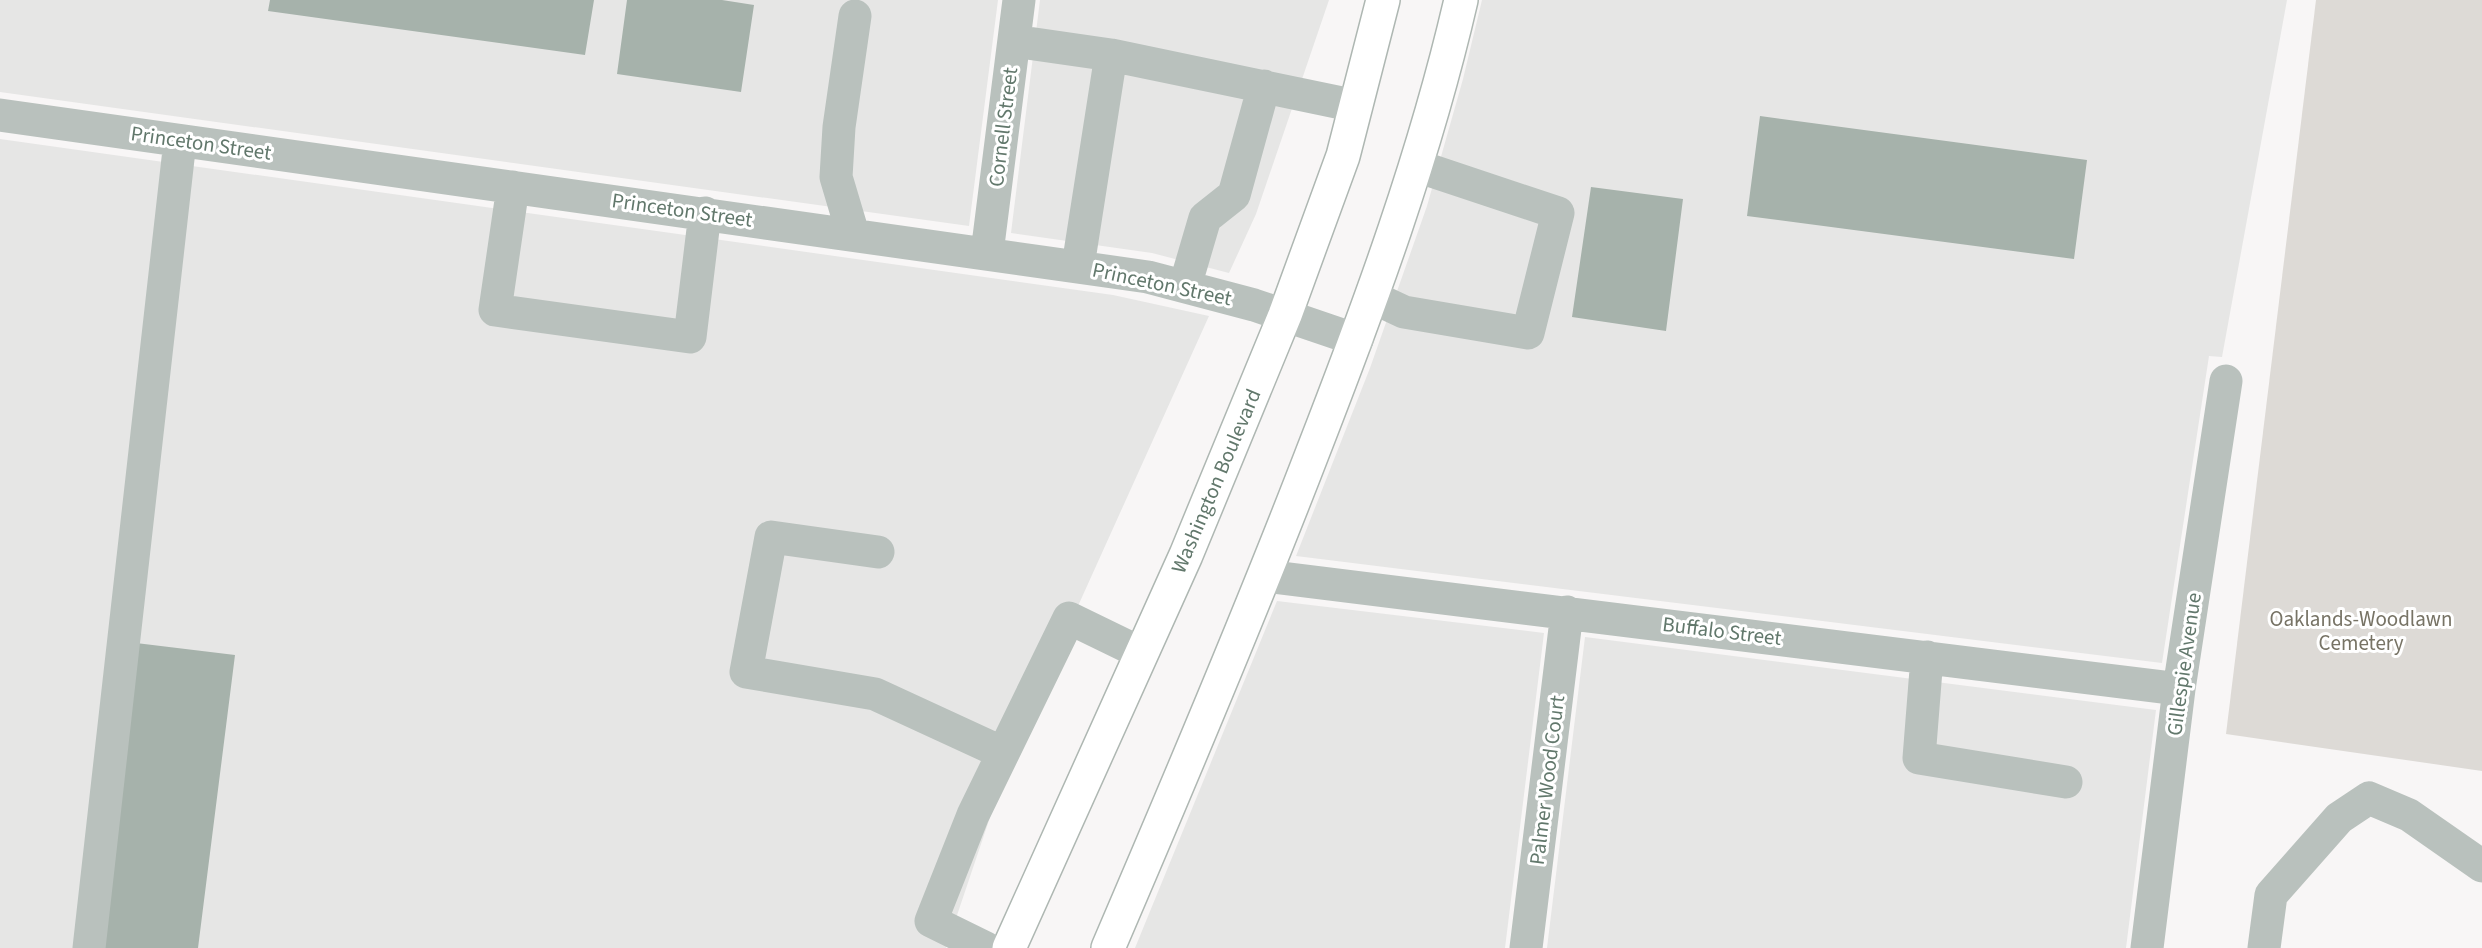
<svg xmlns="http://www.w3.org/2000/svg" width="2482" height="948" font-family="'Source Sans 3',sans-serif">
<rect width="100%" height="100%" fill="#f8f6f6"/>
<path fill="#e6e6e5" d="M0,0h998l-29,226 -969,-134z
M1040,0h289l-73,214 -27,59 -77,-20 -141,-20z
M1482,0h805l-65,357 -13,-1 -47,307 -866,-107 74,-188 57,-162 36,-127z
M0,139l1113,156 96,21 -197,436 -66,196h-946z
M1277,601l267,32 -39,315h-370z
M1585,637l571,73 -30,238h-579z"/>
<path fill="#dddad6" d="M2316,0h166v771l-256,-37z"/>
<path fill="#a6b2ab" d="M270,0h324l-9,55 -317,-44z
M627,0h95l32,5 -13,87 -124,-18z
M1760,116l327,44 -13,99 -327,-43z
M1591,187l92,12 -17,132 -94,-14z
M136,643l99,12 -37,293h-102z"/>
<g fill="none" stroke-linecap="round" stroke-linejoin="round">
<defs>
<path id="major" d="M1009,948l177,-393 99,-240 58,-159 40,-156
M1108,948c70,-163 140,-328 204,-494 58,-149 113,-298 149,-454"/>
</defs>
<use href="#major" stroke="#aeb7b2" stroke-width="36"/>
<path stroke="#b9c1bd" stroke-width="33" d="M1014,41l97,14
M0,115l1148,162 106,28 103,35
M513,187l-18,123 195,27 15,-124
M853,234l-17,-57 3,-50 16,-111
M987,253l32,-253
M1078,266l33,-211 245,51
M1185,286l20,-68 29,-23 30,-109
M1372,297l32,15 124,21 30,-120 -141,-47
M878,552l-107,-15 -25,135 129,22 128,59
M1265,576l914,113
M1927,657l-8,101 147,24
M89,948l91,-807
M986,948l-55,-27 42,-106 96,-197 72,35
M1526,948l41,-336
M2147,948l32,-259 47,-308
M2264,948l7,-53 68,-77 30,-20 40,17 73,51"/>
<use href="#major" stroke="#fff" stroke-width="33"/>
</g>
<g text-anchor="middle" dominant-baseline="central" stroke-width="6" stroke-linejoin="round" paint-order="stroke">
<g font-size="21" fill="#62786c" stroke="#fff">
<text transform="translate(1003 127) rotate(-83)">Cornell Street</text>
<text transform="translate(201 143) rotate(8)">Princeton Street</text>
<text transform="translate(682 210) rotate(8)">Princeton Street</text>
<text transform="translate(1162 284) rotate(12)">Princeton Street</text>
<text transform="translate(1216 481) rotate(-67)">Washington Boulevard</text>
<text transform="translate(1722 631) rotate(7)">Buffalo Street</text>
<text transform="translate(2184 664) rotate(-82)">Gillespie Avenue</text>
<text transform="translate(1547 780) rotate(-83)">Palmer Wood Court</text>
</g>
<g font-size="21" fill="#777365" stroke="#fff">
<text x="2361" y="619">Oaklands-Woodlawn<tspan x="2361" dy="24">Cemetery</tspan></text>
</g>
</g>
</svg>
